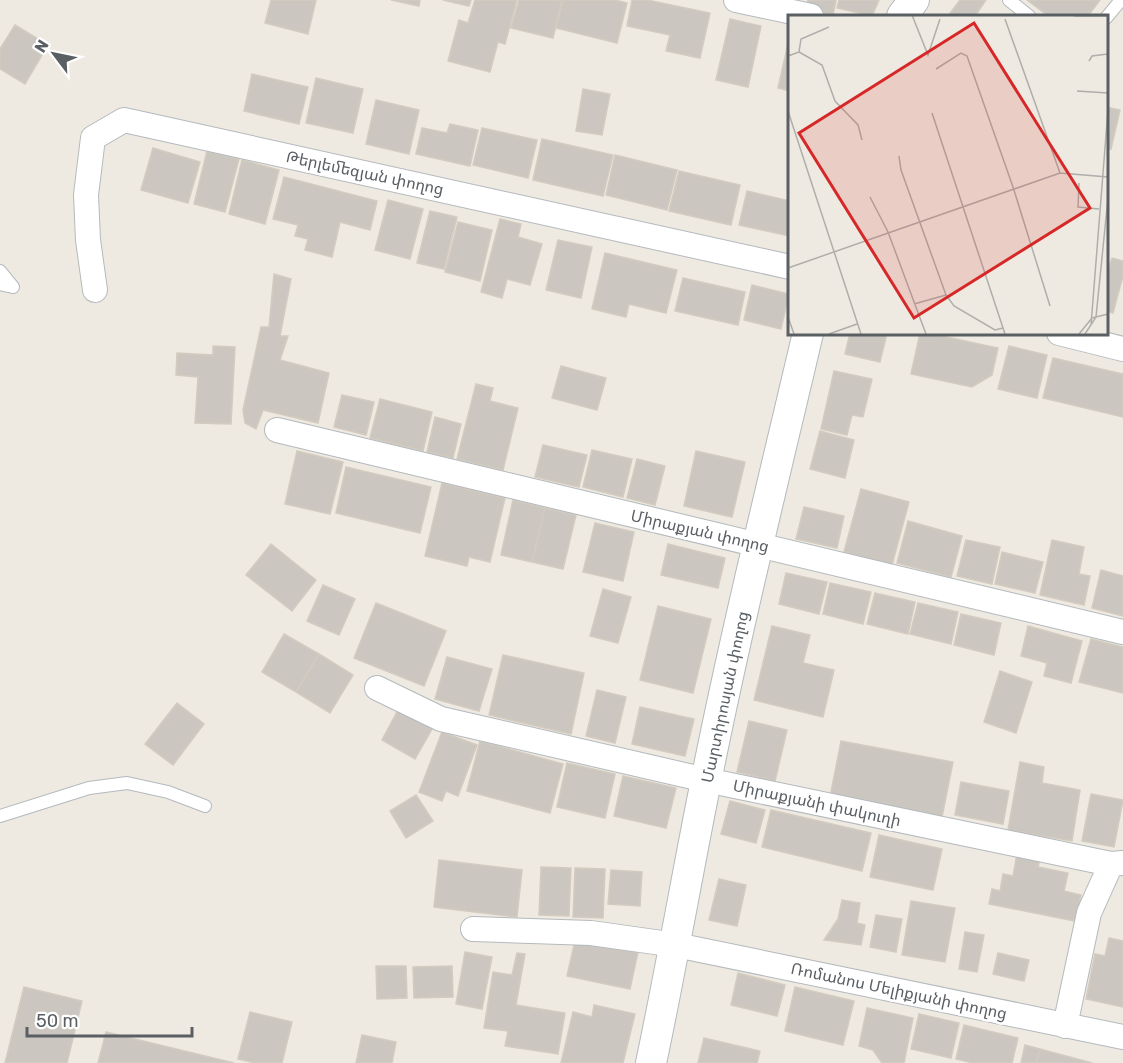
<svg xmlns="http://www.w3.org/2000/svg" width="1123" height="1063" font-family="Rubik,'Noto Sans Armenian',sans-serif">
<rect width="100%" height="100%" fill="#eeeae1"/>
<path fill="#cbc7c0" stroke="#d3cbbf" stroke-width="1.5" d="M271,0h45l-8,34 -43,-11z
M391,0h29l-1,6z
M443,0h28l-2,6z
M475,0h42l-12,44 -7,-2 -8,30 -42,-11 11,-41 9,3z
M519,0h43l-9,38 -42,-10z
M563,0h52l12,3 -10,40 -61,-15z
M632,0h15l63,13 -10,45 -34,-7 4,-16 -43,-9z
M808,0h28l-3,15 -27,-6z
M839,0h40l-7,16 -35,-8z
M960,0h26l-11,16h-27z
M1027,0h73l-12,16h-42l1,-1z
M730,19l31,7 -13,61 -32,-7z
M15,25l33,20 -23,39 -25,-15v-20z
M790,35v56l-12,-3z
M252,74l56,13 -9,37 -55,-13z
M316,78l47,11 -10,44 -47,-10z
M583,89l27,5 -8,41 -26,-4z
M376,100l43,10 -10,44 -43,-10z
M1106,107l14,3 -9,39 -5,-1z
M450,124l28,6 -8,36 -54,-12 6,-26 25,5z
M482,128l55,12 -9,38 -55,-13z
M542,139l71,16 -10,41 -70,-16z
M153,148l47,14 -12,41 -47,-13z
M207,151l32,8 -14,53 -31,-8z
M615,155l62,15 -10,40 -61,-15z
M242,160l37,10 -14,54 -36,-10z
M679,171l61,14 -9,40 -62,-14z
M284,177l93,24 -7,29 -30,-8 -8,35 -27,-7 3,-11 -13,-3 3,-11 -25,-6z
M747,191l43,10v35l-51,-11z
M388,200l35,9 -13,50 -35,-9z
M430,211l27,6 -13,52 -27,-6z
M500,219l21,5 -3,13 24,7 -12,41 -23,-6 -5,19 -21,-6z
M458,222l34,8 -12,51 -35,-9z
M558,240l34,7 -11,51 -35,-8z
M605,253l72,17 -11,43 -37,-9 -3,13 -34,-8z
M1112,258l11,3v15l-10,37 -7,-2v-44l3,1z
M274,274l17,5 -11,57h8l-8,24 49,13 -11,50 -55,-13 -7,19 -11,-6 -2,-13 18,-83h8z
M683,278l62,14 -7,33 -63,-14z
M752,285l37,9 -8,35 -37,-9z
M850,333h37l-7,29 -35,-8z
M920,333h8l70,15 -6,27 -20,12 -61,-13z
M213,346l22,1 -4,77 -36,-1 3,-46 -22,-2 1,-22 36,2z
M1009,346l38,9 -10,43 -39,-9z
M1053,358l70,16v43l-80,-19z
M561,366l45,12 -9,32 -45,-12z
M834,371l38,8 -9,38 -11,-2 -5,20 -26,-6z
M476,384l17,4 -3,13 28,7 -15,62 -46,-11z
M342,395l32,7 -8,33 -32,-8z
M380,399l52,13 -9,39 -53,-13z
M435,417l26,7 -8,34 -26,-6z
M820,431l34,9 -9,38 -35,-9z
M543,445l44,10 -8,32 -44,-10z
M592,450l40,9 -9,38 -40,-10z
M297,451l46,11 -13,52 -45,-10z
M696,451l49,11 -13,55 -48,-11z
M637,459l28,7 -10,39 -28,-7z
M346,467l85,20 -11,46 -84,-20z
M442,483l63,15 -15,64 -21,-5 -2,9 -42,-10z
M861,489l48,13 -17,63 -48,-13z
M513,500l32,8 -13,54 -31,-7z
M804,507l40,9 -7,32 -41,-9z
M545,508l31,7 -13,54 -31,-7z
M908,521l54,15 -11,41 -54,-14z
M595,523l39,9 -11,49 -40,-9z
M966,540l34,7 -8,37 -35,-8z
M1052,540l32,7 -5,27 11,2 -6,29 -44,-10z
M271,544l45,36 -24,31 -46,-36z
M668,544l57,14 -7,30 -57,-13z
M1002,552l41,10 -8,31 -40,-9z
M1101,570l22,6v40l-31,-8z
M786,573l41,9 -8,32 -40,-10z
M830,583l41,9 -8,32 -40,-10z
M323,585l32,14 -16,36 -32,-14z
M603,589l28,8 -13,46 -28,-7z
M875,593l40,9 -7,32 -41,-10z
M376,603l70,28 -22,55 -70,-28z
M918,603l40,9 -7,32 -41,-10z
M658,606l53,13 -18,74 -53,-13z
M961,614l40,9 -7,32 -40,-10z
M772,626l38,9 -7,28 31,7 -11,47 -69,-17z
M1028,626l54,15 -11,42 -27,-7 3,-13 -26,-7z
M284,634l35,20 -23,38 -34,-20z
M1091,639l32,8v46l-44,-11z
M319,654l34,21 -23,38 -34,-21z
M503,655l81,18 -13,61 -82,-19z
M447,657l45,12 -13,42 -44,-12z
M1000,671l32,11 -16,51 -32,-11z
M597,690l29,7 -11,46 -29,-7z
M177,703l27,21 -31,41 -28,-21z
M640,707l54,12 -9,37 -53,-12z
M398,710l34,19 -17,30 -33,-19z
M749,721l38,9 -12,51 -38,-9z
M442,732l35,13 -19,51 -12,-5 -4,10 -23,-9z
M480,741l83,23 -13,49 -83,-22z
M841,741l112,21 -11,55 -112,-20z
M1020,762l24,5 -2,16 38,7 -8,51 -64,-11z
M567,763l48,11 -10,44 -48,-11z
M623,776l53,12 -10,40 -52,-12z
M961,782l48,9 -6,33 -48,-9z
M1091,794l32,6 -9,47 -32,-6z
M416,795l17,26 -27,17 -16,-27z
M730,801l35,9 -9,33 -35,-9z
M771,810l100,23 -9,38 -100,-24z
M879,835l63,14 -9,41 -63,-13z
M1017,854l23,5 -2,8 30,6 -4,18 17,4 -6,26 -86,-17 3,-15 8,2 3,-17 10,2z
M439,860l83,10 -5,47 -83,-10z
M541,867l30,1 -2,48 -30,-1z
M575,868l30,1 -2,49 -30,-1z
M611,870l31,2 -2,34 -32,-2z
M719,879l27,6 -9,41 -28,-6z
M842,900l18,3 -3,20 8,2 -4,20 -37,-5 14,-21z
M911,901l44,7 -10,54 -43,-7z
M876,915l26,4 -6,33 -26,-5z
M965,932l19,3 -7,37 -18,-3z
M1109,938l14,3v66l-37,-8 9,-45 10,2z
M586,941l52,11 -8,37 -63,-13 7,-31z
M465,952l27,5 -10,52 -26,-5z
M517,953l8,1 -9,51 49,8 -7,41 -53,-8 3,-15 -24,-3 9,-56 19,3z
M998,953l31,7 -5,21 -31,-7z
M376,966h30l1,32 -30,1z
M452,966l1,31 -39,1 -1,-31z
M738,973l47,12 -8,31 -46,-11z
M24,987l58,14 -15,62h-62z
M795,987l59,14 -11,44 -58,-14z
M594,1005l41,9 -12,49h-62l12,-51 19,5z
M867,1008l46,10 -9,45h-22l-9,-13 -14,-4z
M250,1012l42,10 -10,41h-27l-17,-4z
M919,1014l40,9 -8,35 -40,-9z
M964,1025l54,13 -6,25h-39l-17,-4z
M106,1032l128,31h-136z
M362,1035l34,7 -4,21h-36z
M704,1038l56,13 -3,12h-59z
M1025,1045l15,4 -4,14h-15z
M1040,1049l52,14h-56z"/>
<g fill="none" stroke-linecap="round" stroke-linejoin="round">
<defs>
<path id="service" d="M1009,0l20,16
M1106,18l15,-18
M0,271l13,16 -13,-3
M0,816l89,-28 38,-5 41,9 37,14"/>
<path id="minor" d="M736,0l75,16
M95,290l-7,-50 -2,-45 7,-57 31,-18 666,147
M1059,333l64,16
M277,430l846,202
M377,688l64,31 265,61 405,84 12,-1
M473,929l118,4 85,12 447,92
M1065,1026l24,-113 22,-49"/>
<path id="tertiary" d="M902,16l12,-16
M651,1063c20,-94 36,-188 55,-282 30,-150 67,-299 102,-448"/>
</defs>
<use href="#service" stroke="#b4b9bd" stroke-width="14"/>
<use href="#minor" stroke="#b4b9bd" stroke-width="26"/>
<use href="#tertiary" stroke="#b4b9bd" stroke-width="32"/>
<use href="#service" stroke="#fff" stroke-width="12"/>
<use href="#minor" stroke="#fff" stroke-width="24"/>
<use href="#tertiary" stroke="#fff" stroke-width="30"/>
</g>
<g text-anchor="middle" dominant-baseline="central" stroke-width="5" stroke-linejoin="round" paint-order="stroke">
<g font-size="16" fill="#5a5f64" stroke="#fff">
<text transform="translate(365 173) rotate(12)">Թերլեմեզյան փողոց</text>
<text transform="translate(700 531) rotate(13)">Միրաքյան փողոց</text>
<text transform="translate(725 697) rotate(-78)">Մարտիրոսյան փողոց</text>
<text transform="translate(817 803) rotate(12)">Միրաքյանի փակուղի</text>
<text transform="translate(899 991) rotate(12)">Ռոմանոս Մելիքյանի փողոց</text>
</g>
</g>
<g transform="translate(788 15)">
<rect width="320" height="320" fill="#eeeae1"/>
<path fill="none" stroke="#afaeab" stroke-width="1.5" d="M124,0l16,40 12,-36M286,1h34M217,4l55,154M11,37l23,13 13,36 23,24 4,15M0,41l11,-4 2,-13 28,-12M301,46l3,-5 16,-2M148,54l25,-16 6,3 46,131 37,119M289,76l31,2M0,96l73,223M144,98l73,221M111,141l2,14 45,125 8,11 41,24 8,-2M291,168l-1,24 21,2M82,182l18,35 38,102M0,253l272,-95 48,4M126,289l32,-9M0,302l6,17M303,310l17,-215M41,319l28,-10M291,319l13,-16 16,-4M297,319l11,-17 12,-119"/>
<path fill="#d62828" fill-opacity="0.15" stroke="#d62828" stroke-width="3" d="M186,8l116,185 -176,110 -115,-185z"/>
<rect width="320" height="320" fill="none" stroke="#5a5f64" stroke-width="3"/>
</g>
<g transform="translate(54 54) rotate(302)" stroke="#ffffff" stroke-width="4.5" paint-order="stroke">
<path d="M0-4.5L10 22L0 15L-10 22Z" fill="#5a5f64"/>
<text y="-9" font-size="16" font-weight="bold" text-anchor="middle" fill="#5a5f64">N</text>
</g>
<path d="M27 1027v9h165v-9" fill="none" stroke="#5a5f64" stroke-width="3"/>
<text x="36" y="1027" font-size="18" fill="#5a5f64" stroke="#ffffff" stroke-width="4.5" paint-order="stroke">50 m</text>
</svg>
